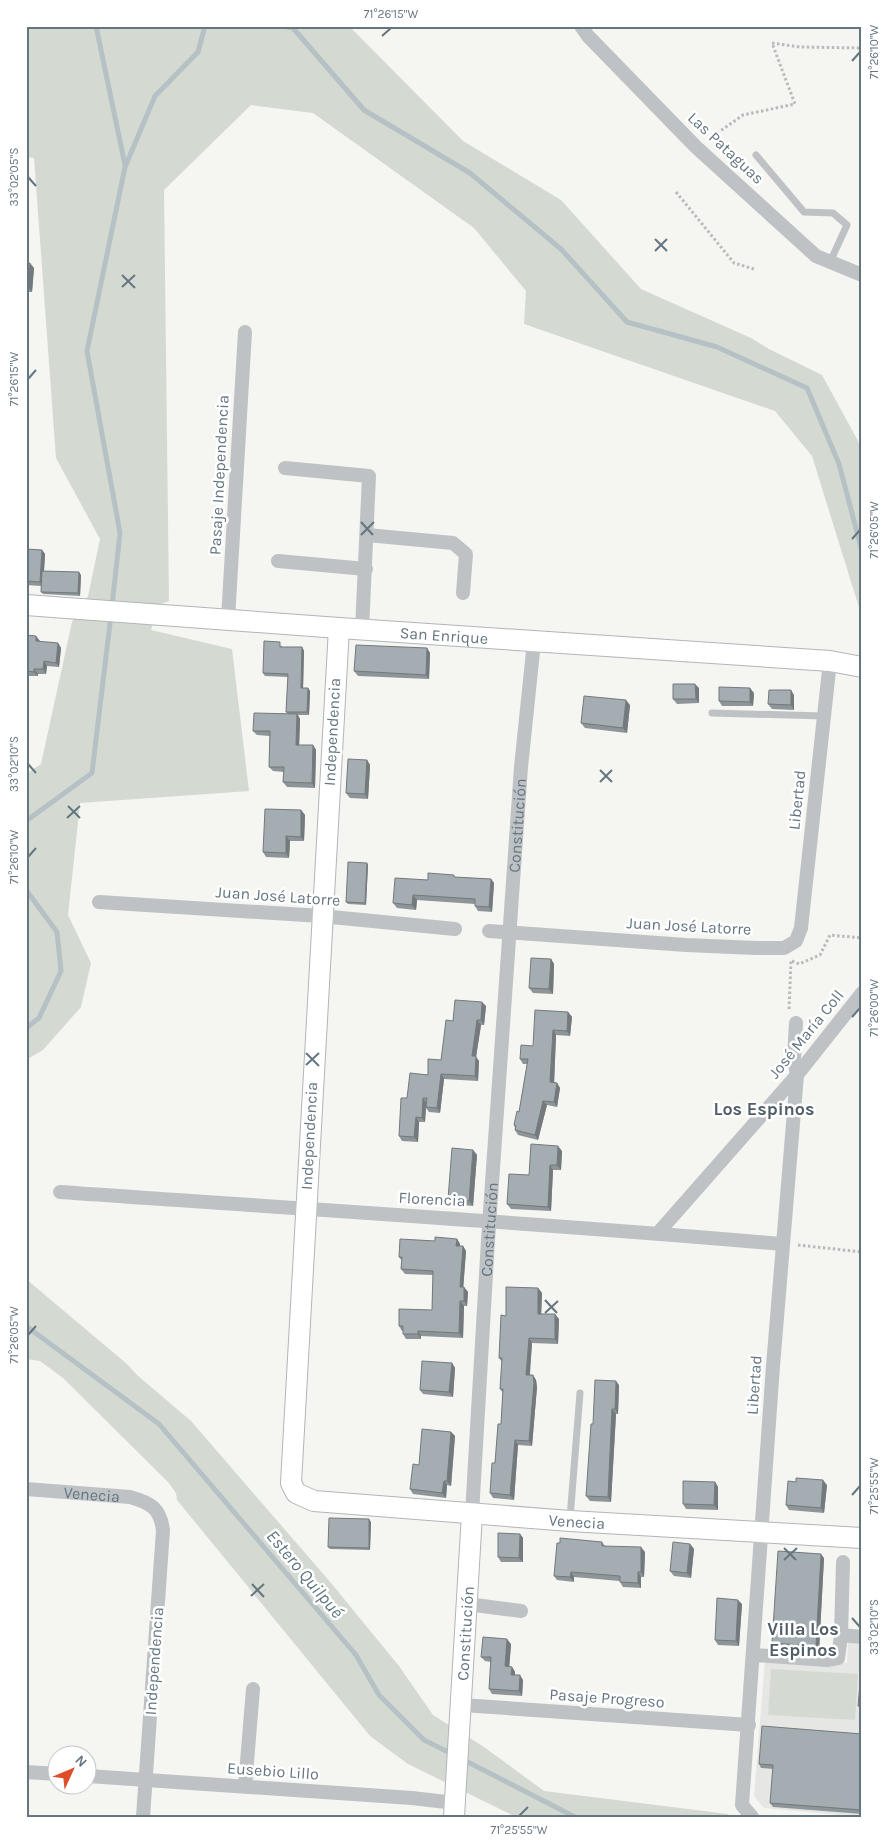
<svg xmlns="http://www.w3.org/2000/svg" width="888" height="1843" font-family="Karla,sans-serif">
<rect width="100%" height="100%" fill="#f5f5f1"/>
<path fill="#e6e6e5" d="M848,1641l14,1v175l-98,-9 -10,-12 11,-136 82,3z"/>
<path fill="#d4dad1" d="M26,26h323l114,115 98,59 80,89 110,49 18,11 53,26 36,66 4,14v162l-50,-161 -37,-45 -251,-87 2,-33 -52,-63 -161,-115 -62,-8 -87,85 5,411 -11,4 -7,25 81,19 17,142 -169,12 -12,112 23,48 -10,44 -38,43 -17,10v-286l15,-10 31,-142 16,-26 12,-57 -44,-81 -22,-300 -8,-1z
M26,1279l101,85 10,11 54,46 140,162 68,83 34,49 51,32 60,44 184,23 2,3h-214l-108,-53 -38,-28 -193,-236 -1,-7 -8,-11 -105,-104 -23,-17 -14,-2z
M771,1669l87,5 -3,46 -87,-5z"/>
<g fill="none" stroke-linecap="round" stroke-linejoin="round">
<path stroke="#b5c1c5" stroke-width="5" d="M96,26l29,139
M283,26l10,2 71,82 106,63 91,76 66,73 90,25 90,41 32,76 23,87
M112,606l8,-73 -33,-182 38,-184 30,-71 43,-44 7,-26
M26,821l66,-48 19,-158
M26,890l31,42 4,39 -22,47 -13,10
M26,1326l133,98 197,231 23,40 45,45 28,14
M462,1759l113,58"/>
<defs>
<g id="secondary">
<path id="s3" d="M26,605l313,23 491,33 32,6"/>
<path id="s4" d="M339,628l-48,855 5,10 18,8 256,20 292,17"/>
<path id="s5" d="M454,1817l18,-303"/>
</g>
</defs>
<use href="#secondary" stroke="#b0b6ba" stroke-width="22"/>
<path stroke="#b8bbbd" stroke-width="3" stroke-dasharray="2.5 2.5" stroke-linecap="butt" d="M709,139l34,-24 52,-11 -23,-61 28,4 62,1
M676,192l58,71 20,6
M792,961l7,3 21,-9 10,-20 32,3
M789,1009l2,-48
M798,1245l64,7"/>
<path stroke="#bec2c5" stroke-width="7" d="M756,155l48,57 29,1 14,12 -17,37
M712,713l112,3
M570,1518l10,-125"/>
<g stroke="#bec2c5" stroke-width="14">
<path d="M581,26l7,10 108,111 120,109 46,19"/>
<path d="M285,468l84,8 -7,154"/>
<path d="M367,535l86,8 13,11 -3,39"/>
<path d="M278,561l88,8"/>
<path d="M228,619l17,-287"/>
<path d="M99,902l222,14 134,13"/>
<path d="M489,931l197,14 70,3h28l12,-7 5,-13 29,-267"/>
<path d="M60,1192c241,17 482,31 722,52"/>
<path d="M658,1233l139,-158 65,-82"/>
<path id="s1" d="M26,1489l104,8c21,6 30,11 33,33l-20,287"/>
<path id="s2" d="M472,1514l16,-274 33,-473 13,-125"/>
<path d="M467,1604l54,7"/>
<path d="M841,1635l2,-73"/>
<path d="M753,1655l74,5 11,-2 3,-23 21,2"/>
<path d="M462,1705l287,20"/>
<path d="M26,1772l32,2"/>
<path d="M88,1776l324,22 43,5"/>
<path d="M245,1786l8,-97"/>
<path d="M752,1817l-10,-12 31,-439 24,-291 -3,-17 2,-35"/>
</g>
<use href="#secondary" stroke="#fff" stroke-width="20"/>
</g>
<path fill="#8d9599" d="M26,263l8,5 -2,24h-6z
M26,549l16,1 3,4 -1,17 37,4 -1,21 -37,-2 -2,-2v-6l-15,-1z
M26,635l14,6v1l18,1 3,5 -2,19 -12,-1 -1,8h-8v2h-12z
M282,645v2h20l2,4 -1,37h5l2,3 -1,24h-11l2,4 -1,26h14l3,5 -1,38 -28,-1 -4,-5 1,-10 -11,-1 -4,-4 1,-31 -13,-1 -4,-4 35,-17 -2,-2 2,-35 -23,-1 -2,-3z
M427,648l3,5 -1,26 -71,-3 -4,-5z
M699,688v15l-22,1 -4,-5z
M754,693l-1,13h-31l-3,-5z
M794,695v15l-22,-1 -4,-5z
M630,705l-3,28 -42,-5 -4,-5z
M367,760l3,5 -2,34 -18,-1 -4,-5z
M301,810l4,5 -1,26h-14l-1,17 -23,-1 -3,-5z
M367,863l1,2 -2,40 -18,-1 -2,-2z
M455,877l36,2 3,4 -2,29 -14,-1 -3,-5v-2l-58,-4 -1,10 -19,-2 -4,-5 35,-23z
M551,959l3,5 -1,30 -20,-1 -4,-5z
M486,1006l-2,19h-3l-5,32 3,4 -1,20 -34,-2 -4,34 -11,-1 -3,-4 -1,14h-6l-1,20 -16,-1 -3,-5 8,-38 34,-38 12,-39z
M568,1012l4,5 -2,19 -14,-1 -2,47 3,1 3,5 -3,19 -10,-2 -9,35 -20,-5 -3,-5v-2l-1,-3 5,-13 8,-48h-4l-3,-5 13,-13z
M473,1150l4,5 -4,51 -22,-2 -3,-5z
M562,1151l-1,19h-8l-2,41 -40,-2 -4,-5 22,-29z
M457,1239l3,5v2h3l3,5 -3,36 5,5 -1,14h-3l-1,32 -42,-2v3h-15l-3,-5v-3h-1l-3,-5 33,-16 1,-35 -28,-1 -4,-5 1,-8 -3,-4 36,-16z
M538,1288l4,5 -1,21 18,5 -1,25 -26,-1 -2,32h3l3,5 1,7 -5,59 -14,-1 -4,55 -21,-2 -3,-5 11,-69 2,-31 -3,-4 2,-27 -3,-4 7,-42z
M452,1363l3,5 -2,29 -30,-3 -3,-4z
M619,1385l-1,29h-2l-5,88 -21,-1 -4,-5 7,-72z
M451,1432l4,4 -4,50 -4,-1 -1,13 -33,-4 -3,-5 9,-24z
M715,1482l3,5v23l-32,-1 -3,-5z
M827,1485l-3,28 -35,-3 -3,-5z
M371,1522l-1,28 -40,-1 -2,-2z
M520,1534l3,4v24h-22l-3,-5z
M602,1542l3,4 40,6 -1,25h-3v11l-18,-1 -3,-5v-1l-46,-4v5l-17,-2 -3,-4z
M690,1544l4,5 -3,29 -17,-2 -4,-5z
M824,1558l-5,93 -43,-3 -4,-5z
M742,1604l-3,42 -21,-1 -3,-5z
M511,1644l-2,23h3l3,5v3l8,5 -1,16 -30,-2 -3,-5 2,-27 -6,-1 -4,-4z
M862,1734v80l-89,-7 -3,-4 3,-34 -12,-1 -2,-4z"/>
<path fill="#73797d" d="M30,263l4,5 -2,24 -4,-5z
M42,550l3,4 -2,32 -3,-4z
M79,572l2,3 -1,21 -2,-3z
M36,636l4,5 -1,5 -3,-5z
M58,643l3,5 -2,19 -3,-4z
M302,647l2,4 -1,40 -2,-3z
M427,648l3,5 -1,26 -3,-4z
M44,661l3,5 -1,8 -3,-5z
M34,669l4,5v2l-4,-4z
M695,684l4,4v15l-3,-4z
M308,688l2,3 -1,24 -2,-3z
M750,688l4,5 -1,13 -3,-4z
M791,690l3,5v15l-3,-5z
M626,700l4,5 -3,28 -4,-5z
M297,714l3,5 -1,31 -3,-5z
M313,745l3,5 -1,38 -3,-5z
M367,760l3,5 -2,34 -3,-5z
M301,810l4,5 -1,26 -3,-4z
M286,836l4,5 -1,17 -3,-5z
M367,863l1,2 -2,40 -1,-2z
M491,879l3,4 -2,29 -3,-5z
M413,895l4,5 -1,10 -4,-5z
M551,959l3,5 -1,30 -4,-5z
M482,1002l4,4 -2,19 -3,-5z
M568,1012l4,5 -2,19 -3,-5z
M477,1020l4,5 -5,32 3,4 -1,20 -3,-5 -3,-20z
M553,1030l3,5 -2,51 -4,-4z
M441,1074l3,5 -4,34 -3,-5z
M557,1083l3,5 -3,19 -3,-5z
M423,1098l3,5 -1,19 -3,-4z
M543,1101l4,4 -9,35 -3,-5z
M416,1117l3,5 -1,20 -4,-5z
M558,1146l4,5 -1,19 -4,-5z
M473,1150l4,5 -4,51 -4,-5z
M550,1165l3,5 -2,41 -3,-4z
M457,1239l3,5v7l-4,-5z
M463,1246l3,5 -3,41 -3,-5z
M464,1287l4,5 -1,14 -3,-5z
M538,1288l4,5 -1,26 -3,-5z
M460,1301l4,5 -1,32 -4,-5z
M555,1314l4,5 -1,25 -3,-5z
M418,1331l3,5v3l-3,-5z
M529,1338l3,5 -3,37 -3,-5z
M452,1363l3,5 -2,29 -4,-5z
M533,1375l3,5 1,7 -5,59 -3,-5z
M616,1381l3,4 -1,29 -3,-5z
M612,1409l4,5 -5,88 -3,-5z
M451,1432l4,4 -4,50 -4,-5z
M515,1440l3,5 -4,55 -4,-5z
M823,1480l4,5 -3,28 -3,-5z
M444,1481l3,4 -1,13 -4,-5z
M715,1482l3,5v23l-4,-5z
M369,1519l2,3 -1,28 -1,-2z
M520,1534l3,4v24l-4,-4z
M690,1544l4,5 -3,29 -4,-5z
M641,1547l4,5 -1,25 -3,-5z
M821,1554l3,4 -5,93 -3,-5z
M571,1572l3,5v5l-4,-5z
M638,1572l3,5v11l-3,-5z
M738,1600l4,4 -3,42 -3,-5z
M507,1639l4,5 -2,27 -4,-5z
M512,1667l3,5v8l-4,-5z
M520,1675l3,5 -1,16 -3,-5z"/>
<path fill="#a4adb2" stroke="#73797d" d="M26,263h4l-2,24h-2z
M26,549l16,1 -2,32 -14,-1z
M42,571l37,1 -1,21 -37,-1z
M26,635l10,1v5l22,2 -2,20 -12,-2 -1,8h-9v3l-8,-1z
M264,641l16,1v5h22l-1,41h7l-1,24h-21l2,-38 -25,-1z
M356,645l71,3 -1,27 -72,-4z
M673,684h22l1,15h-23z
M719,687l31,1v14l-31,-1z
M769,690h22v15l-23,-1z
M584,696l42,4 -3,28 -42,-5z
M254,713l43,1 -1,31h17l-1,38 -29,-1 1,-15h-15l1,-36h-17z
M348,759l19,1 -2,34 -19,-1z
M265,809l36,1v27l-15,-1v17l-23,-1z
M348,862l19,1 -2,40 -19,-1z
M428,873l26,2v2l37,2 -2,28 -14,-1v-7l-62,-4 -1,10 -19,-2 2,-25 33,2z
M531,958l20,1 -2,30 -20,-1z
M455,1000l27,2 -1,18h-4l-5,36h4l-1,20 -34,-2 -4,34 -11,-1 1,-9h-4l-1,20 -6,-1 -2,20 -15,-1 2,-38h6l3,-25 18,2v-16l13,1 5,-40 7,1z
M535,1010l33,2 -1,19 -14,-1 -3,52 7,1 -3,19 -11,-1 -8,34 -20,-5 1,-4 -2,-1 3,-14 2,1 9,-53h-8l1,-14 12,1z
M531,1144l27,2 -1,19h-7l-2,42 -41,-3 2,-30 20,1z
M452,1148l21,2 -4,51 -21,-2z
M435,1237l22,2 -1,7h7l-3,41h4v14h-4l-1,32 -41,-2v3h-15v-8h-4v-17l33,1 1,-39 -32,-2 1,-12h-3l1,-18 35,2z
M506,1287l32,1v26h17v25l-26,-1 -3,37h7l1,8 -5,58 -14,-1 -5,55 -20,-2 2,-30h3l3,-39h3l2,-35h-3l2,-31h-3l2,-43 5,1z
M422,1361l30,2 -3,29 -29,-2z
M595,1380l21,1 -1,28h-3l-4,88 -22,-1 5,-72h2z
M422,1429l29,3 -4,49h-3l-2,12 -32,-4 3,-25 6,1z
M796,1478l27,2 -2,28 -35,-3 2,-24 8,1z
M683,1481l32,1 -1,23 -31,-1z
M329,1518l40,1v29l-41,-1z
M498,1533l22,1 -1,24 -21,-1z
M560,1538l42,4v4l39,1v25h-3v11l-18,-1v-6l-49,-4 -1,5 -16,-1 3,-33h3z
M673,1542l17,2 -3,29 -17,-2z
M778,1551l43,3 -5,92 -44,-3z
M717,1598l21,2 -2,41 -21,-1z
M483,1637l24,2 -2,27 7,1 -1,8h9l-1,16 -30,-2 2,-32h-10z
M862,1660v47l-4,-1z
M762,1726l100,8v76l-92,-7 3,-38 -14,-1z"/>
<path fill="none" stroke="#657681" stroke-width="2" d="M382,36l9,-8M852,61l8,-9M28,177l8,9M655,239l12,12M655,251l12,-12M122,275l13,13M122,287l13,-12M28,379l8,-9M361,522l12,13M361,535l13,-13M852,539l8,-9M28,764l8,9M600,770l12,12M600,782l12,-12M68,806l12,12M67,818l13,-12M28,857l8,-9M852,1017l8,-9M306,1053l13,13M306,1065l13,-12M545,1300l12,13M545,1313l13,-12M28,1335l8,-9M852,1495l8,-9M784,1548l12,12M784,1560l13,-12M252,1584l12,13M251,1596l13,-12M852,1618l8,9M519,1816l9,-9"/>
<g text-anchor="middle" dominant-baseline="central" stroke-width="5" stroke-linejoin="round" paint-order="stroke">
<g font-size="16" fill="#657681" stroke="#fff">
<text transform="translate(726 148) rotate(43)">Las Pataguas</text>
<text transform="translate(219 475) rotate(-87)">Pasaje Independencia</text>
<text stroke="none"><textPath href="#s3" startOffset="419">San Enrique</textPath></text>
<text transform="translate(332 732) rotate(-87)">Independencia</text>
<text transform="translate(797 800) rotate(-84)">Libertad</text>
<text stroke="none"><textPath href="#s2" startOffset="690">Constitución</textPath></text>
<text transform="translate(278 896) rotate(4)">Juan José Latorre</text>
<text transform="translate(689 926) rotate(3)">Juan José Latorre</text>
<text transform="translate(806 1034) rotate(-51)">José María Coll</text>
<text transform="translate(309 1136) rotate(-87)">Independencia</text>
<text transform="translate(432 1199) rotate(3)">Florencia</text>
<text stroke="none"><textPath href="#s2" startOffset="285">Constitución</textPath></text>
<text transform="translate(754 1385) rotate(-86)">Libertad</text>
<text stroke="none"><textPath href="#s1" startOffset="66">Venecia</textPath></text>
<text stroke="none"><textPath href="#s4" startOffset="1151">Venecia</textPath></text>
<text stroke="none"><textPath href="#s5" startOffset="184">Constitución</textPath></text>
<text transform="translate(154 1661) rotate(-86)">Independencia</text>
<text transform="translate(607 1698) rotate(4)">Pasaje Progreso</text>
<text transform="translate(273 1771) rotate(4)">Eusebio Lillo</text>
</g>
<g font-size="18" font-weight="bold" fill="#525e67" stroke="#fff">
<text x="764" y="1109">Los Espinos</text>
<text x="803" y="1629">Villa Los<tspan x="803" dy="21">Espinos</tspan></text>
</g>
<g font-size="18" font-style="italic" fill="#60777f" stroke="#fff">
<text transform="translate(305 1574) rotate(50)">Estero Quilpué</text>
</g>
</g>
<rect width="888" height="1843" fill="none" stroke="#ffffff" stroke-width="55"/>
<g transform="translate(72 1770) rotate(46)"><circle r="24" fill="#ffffff" stroke="#c1c8cd"/>
<path d="M0-4L9 19L0 12L-9 19Z" fill="#dd4e29"/>
<text y="-8" font-size="14" font-weight="bold" text-anchor="middle" fill="#657681">N</text>
</g>
<rect x="28" y="28" width="832" height="1788" fill="none" stroke="#657681" stroke-width="2"/>
<g font-size="12" text-anchor="middle" fill="#657681">
<text x="391" y="18">71°26'15"W</text>
<text transform="translate(874 52) rotate(-90)" y="4">71°26'10"W</text>
<text transform="translate(14 177) rotate(-90)" y="4">33°02'05"S</text>
<text transform="translate(14 379) rotate(-90)" y="4">71°26'15"W</text>
<text transform="translate(874 530) rotate(-90)" y="4">71°26'05"W</text>
<text transform="translate(14 764) rotate(-90)" y="4">33°02'10"S</text>
<text transform="translate(14 857) rotate(-90)" y="4">71°26'10"W</text>
<text transform="translate(874 1008) rotate(-90)" y="4">71°26'00"W</text>
<text transform="translate(14 1335) rotate(-90)" y="4">71°26'05"W</text>
<text transform="translate(874 1486) rotate(-90)" y="4">71°25'55"W</text>
<text transform="translate(874 1627) rotate(-90)" y="4">33°02'10"S</text>
<text x="519" y="1834">71°25'55"W</text>
</g>
</svg>
